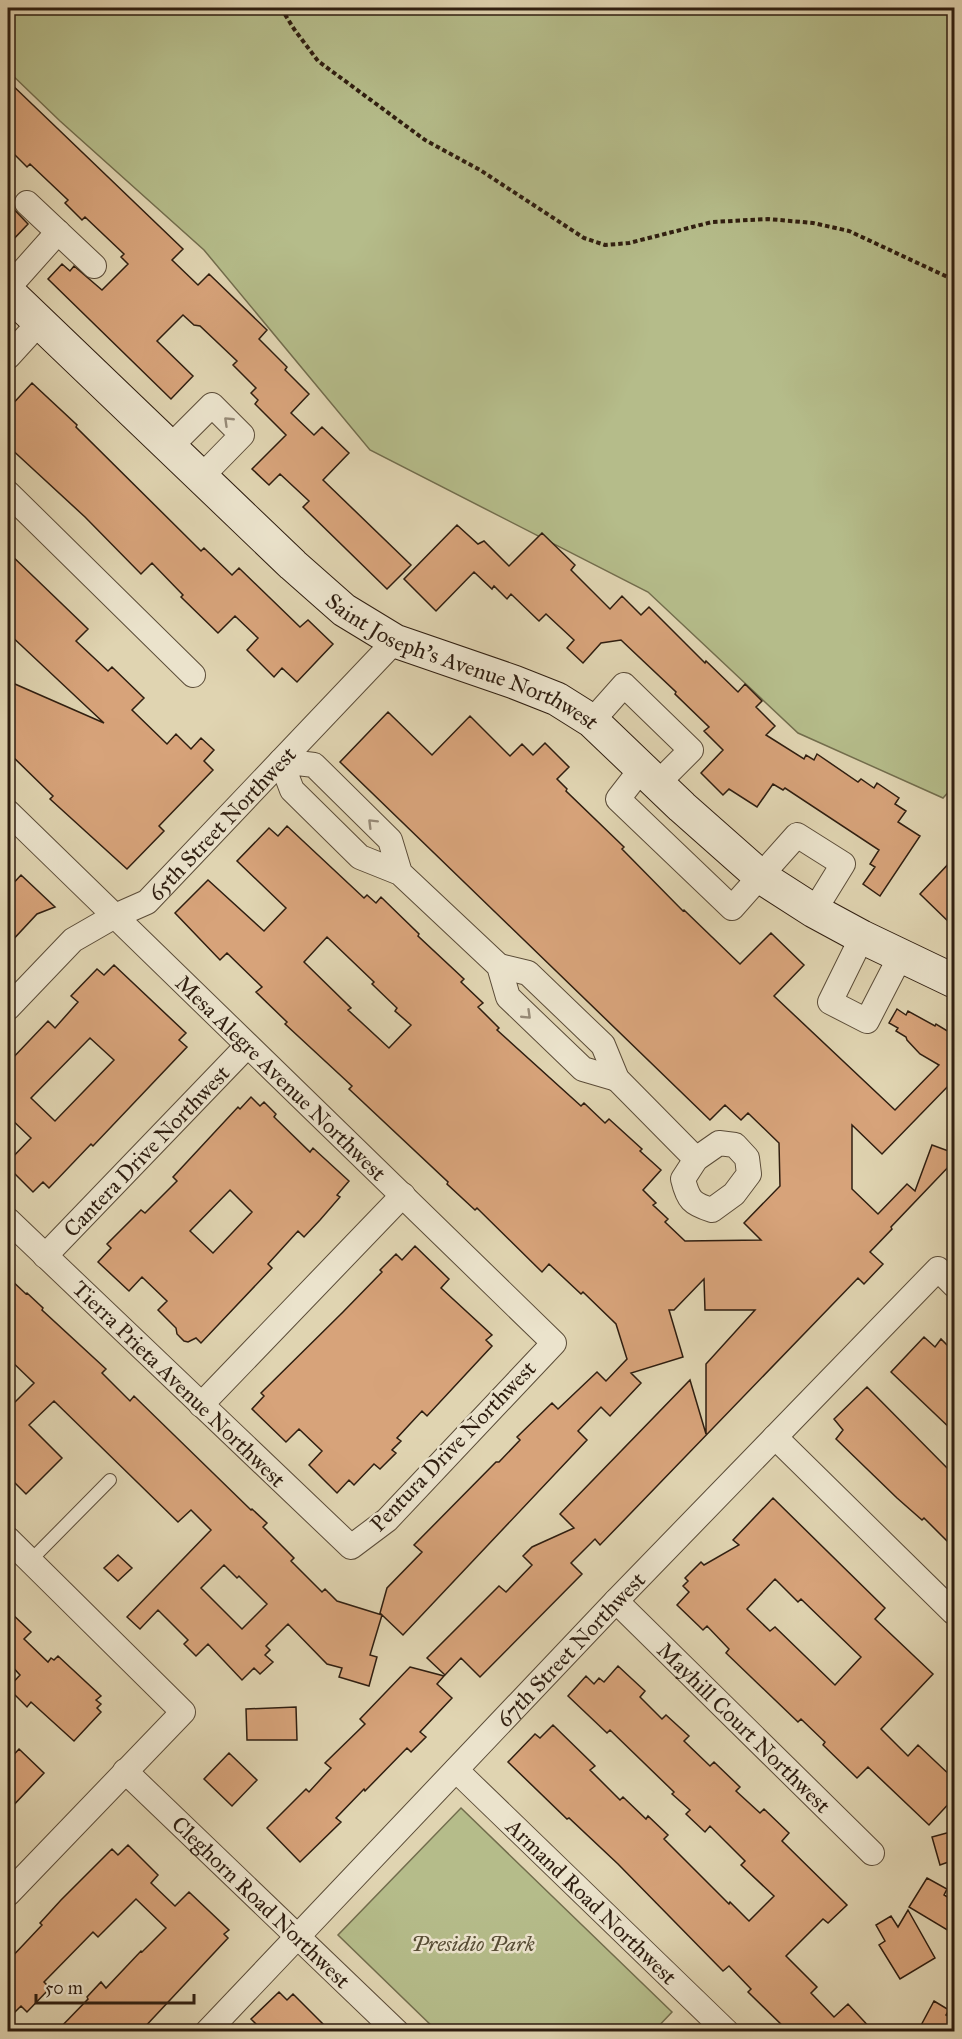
<svg xmlns="http://www.w3.org/2000/svg" width="962" height="2039" font-family="'IM FELL Great Primer',serif">
<rect width="100%" height="100%" fill="#e0d4b1"/>
<filter id="stains"><feTurbulence type="fractalNoise" baseFrequency=".00333" numOctaves="4"/><feColorMatrix values="0 0 0 0 .2 0 0 0 0 .09 0 0 0 0 .02 0 0 0 .5 -.17"/></filter>
<radialGradient id="worn" r=".72"><stop offset=".6" stop-color="#630" stop-opacity="0"/><stop offset="1" stop-color="#630" stop-opacity=".3"/></radialGradient>
<path fill="#b5bc8a" stroke="#726d4d" stroke-width="1.5" d="M8,8h946v778l-11,12 -145,-65 -150,-141 -278,-142 -166,-200 -144,-129 -52,-50z
M461,1808l211,204 -18,19h-217l-99,-96z"/>
<path fill="#d7a37a" stroke="#2f1e10" stroke-width="1.5" fill-rule="evenodd" d="M8,81l175,168 -11,11 26,25 11,-11 58,56 -8,9 28,28 -2,3 24,24 -18,19 23,22 8,-8 27,26 -26,27 88,85 -24,24 -84,-82 6,-6 -29,-27 -11,11 -17,-16 34,-34 -31,-31 3,-4 -7,-7 5,-5 -23,-23 4,-4 -37,-35 -6,-1 -11,-10 -26,26 36,35 -22,23 -123,-120 14,-15 8,7 4,-5 28,24 26,-26 -7,-7 3,-3 -39,-37 -3,3 -17,-17 3,-3 -38,-36 -3,3 -19,-19z
M8,203l20,21 -20,21z
M32,383l45,42 -1,2 125,124 3,-3 28,27 7,-7 61,59 8,-7 25,24 -36,38 -15,-14 -8,9 -27,-27 11,-12 -23,-22 -17,17 -37,-36 2,-2 -31,-32 -11,11 -56,-57 -77,-71v-37z
M457,525l21,19 6,-3 25,25 33,-33 33,32 -4,5 39,39 12,-13 19,19 8,-8 56,56 1,-2 32,31 7,-8 17,17 -6,6 19,19 -9,9 38,24 2,-4 8,5 3,-6 41,28 3,-3 13,9 3,-5 22,15 -4,6 11,7 -8,11 22,14 -40,60 -17,-12 12,-17 -5,-3 9,-14 -94,-62 -2,2 -10,-6 -16,23 -28,-18 -6,6 -22,-22 22,-23 -19,-19 5,-4 -34,-33 1,-2 -55,-52 -20,3 -18,20 -16,-15 7,-8 -28,-26 -7,7 -28,-27 -4,5 -13,-13 -2,3 -18,-17 -38,39 -32,-32z
M8,552l80,77 -12,12 32,30 4,-4 32,31 -12,12 35,34 9,-10 15,15 10,-11 13,12 -10,11 9,9 -54,56 5,5 -37,38 -77,-70 3,-3 -45,-44v-71l96,42 -96,-90z
M388,712l44,43 38,-39 40,40 12,-12 11,11 12,-12 24,24 -12,12 10,10 -1,2 58,56 -2,2 61,62 1,-1 56,54 31,-31 33,32 -30,31 121,114 44,-45 -19,-11 -13,-14 -1,-3 -10,-6 2,-3 -9,-5 8,-14 9,6 2,-4 27,15 1,-2 18,11v45l-72,74 -30,-29v64l26,25 29,-30 8,7 17,-46 22,8v8l-63,66 1,2 -22,23 13,12 -19,20 -6,-6 -258,267 -5,-6 -24,24 11,11 -102,103 -19,-19 -16,17 -18,-17 72,-72 7,6 26,-27 -9,-9 9,-9 42,-19 -14,-14 130,-134 16,54v-70l49,-54h-50l-1,-31 -30,31h-5l14,47 -52,16 10,10 -31,33 -9,-9 -23,24 9,9 -184,195 -23,-22 7,-25 35,-36 -8,-7 82,-83h3l21,-22 -3,-3 35,-34 6,6 39,-37 9,9 21,-22 -11,-35 -33,-32 -2,2 -32,-30 -7,8 -65,-64 -2,2 -28,-26 1,-2 -99,-93 3,-3 -67,-62 2,-2 -31,-30 6,-5 -35,-34 -7,7 -45,-47 33,-33 56,51 22,-23 -49,-47 32,-33 9,8 9,-10 77,72 3,-3 9,8 5,-6 38,37 -1,2 46,43 -3,3 22,21 -5,4 21,21 -2,2 84,76 3,-3 21,20 4,-4 33,30 -2,2 21,19 -18,20 13,13 -3,2 15,14 -3,3 20,19 76,-1 -17,-17 36,-37 -1,-43 -31,-30 -7,7 -16,-15 -15,15 -370,-358zM327,937l47,45 -2,2 25,24 -2,3 16,14 -22,23 -41,-38 3,-2 -47,-46z
M954,858v69l-34,-33z
M21,875l34,32 -18,7 -29,31v-56z
M114,965l72,68 -7,7 8,7 -94,99 -2,-2 -42,44 -6,-6 -10,10 -25,-25v-5l23,-24 -23,-22v-53l40,-42 7,7 23,-26 -7,-6 26,-27 7,6zM90,1038l24,22 -59,61 -24,-23z
M251,1097l9,9 4,-4 12,12 -2,3 36,35 3,-4 36,33 -12,14 3,2 -20,23 -16,17 -6,-6 -30,33 4,4 -71,75 -5,-5 -8,4 -4,-1 -7,-7 -1,-6 -18,-18 9,-9 -25,-24 -13,14 -31,-29 13,-14 -4,-4 34,-34 4,3 32,-32 -4,-4 65,-70 2,2zM230,1190l22,22 -39,41 -23,-22z
M415,1246l34,33 -8,9 51,47 -6,5 6,6 -65,70 -5,-5 -25,27 4,3 -9,9 4,3 -16,16 -6,-5 -20,21 -5,-5 -12,13 -28,-28 13,-14 -23,-22 -13,13 -34,-33 12,-13 -3,-3 82,-81 39,-40 -2,-2 16,-16 6,6z
M8,1277l18,17 1,-1 16,15 -1,2 64,59 -4,4 28,28 4,-5 117,114 1,-1 15,14 -4,4 31,31 -3,3 31,31 3,-3 12,12 45,14 -12,40 7,2 -8,29 -30,-9 3,-9 -15,-4 -39,-40 -22,22 4,4 -5,5 8,7 -13,12 -6,-6 -12,12 -34,-36 -12,12 -12,-12 4,-4 -30,-30 -18,19 -13,-12 84,-87 -20,-20 -13,12 -124,-121 -25,24 33,33 -36,36 -18,-18v-67l26,-26 -26,-25zM224,1565l13,13 2,-2 28,28 -25,25 -41,-41z
M924,1337l11,10 6,-8 13,13v80l-63,-60z
M867,1387l87,88v73l-30,-30 -2,2 -25,-22 -61,-59 7,-9 -9,-11z
M773,1498l112,110 -10,11 58,55 -52,55 27,27 10,-11 36,34v19l-25,27 -61,-58 -11,11 -34,-33 2,-3 -24,-23 -3,3 -72,-69 3,-4 -22,-23 -4,4 -26,-25 12,-13 -6,-6 5,-5 -3,-3 16,-16 3,3 35,-20 -6,-5zM775,1579l23,23 3,-3 60,58 -26,28 -60,-58 -5,4 -23,-22z
M118,1555l14,13 -14,13 -14,-13z
M8,1610l23,22 -7,7 24,23 3,-4 3,2 4,-4 43,40 -5,4 5,4 -4,4 4,4 -27,29 -43,-39 -4,5 -19,-19 12,-13 -12,-13z
M618,1666l27,25 -5,6 22,22 4,-4 23,21 -5,5 26,25 4,-4 26,25 -4,4 24,22 4,-4 25,24 -7,8 65,64 -19,18 -5,-4 -37,37 31,31 -6,6 23,24 14,-13 25,27h-85l-40,-39 3,-3 -22,-23 -6,5 -105,-107 -49,-46 -2,1 -59,-57 27,-28 5,4 13,-13 42,41 -5,4 30,30 3,-3 23,22 2,-3 20,19 -4,4 65,65 1,-2 19,19 25,-25 -33,-31 4,-4 -35,-35 -5,6 -19,-18 4,-4 -18,-16 2,-2 -64,-62 -3,3 -39,-37 18,-20 8,8 5,-6 5,4z
M410,1667l34,9 -7,8 15,14 -32,34 6,5 -15,15 -4,-4 -42,43 -1,-2 -28,29 5,4 -41,40 -33,-34 39,-39 3,3 22,-24 -6,-5 40,-39 -5,-5z
M296,1707l1,33h-50l-1,-31z
M19,1749l25,24 -36,38v-50z
M229,1753l28,27 -25,26 -28,-27z
M954,1831v29l-14,5 -8,-28z
M128,1845l30,30 -7,8 24,23 14,-14 40,38 -5,4 4,4 -87,93h-84l31,-32 -1,-2 14,-15 5,6 35,-37 1,1 24,-24 -30,-29 -38,38 -5,-5 -49,50 6,6 -23,24 -6,-6 -13,13v-58l34,-36 -2,-2 21,-23 51,-51 6,6z
M927,1878l20,11 -3,6 10,6v33l-45,-27z
M908,1910l27,48 -35,21 -21,-34 6,-4 -9,-16 15,-9 7,11z
M279,1992l8,8 6,-6 37,37h-67l-12,-12z
M934,2001l15,9 -3,5 6,4 -7,12h-27z"/>
<g fill="none" stroke-linecap="round" stroke-linejoin="round">
<defs>
<path id="lane" d="M30,1561l80,-81"/>
<g id="street">
<path d="M27,203l67,63"/>
<path d="M8,288l50,-56"/>
<path d="M8,357l31,-34"/>
<path d="M170,447l42,-42 30,30 -41,42"/>
<path d="M8,493l185,182"/>
<path d="M592,721l32,-36 67,65 -33,33"/>
<path d="M642,768l-24,31 114,109 65,-73 46,29 -29,47"/>
<path id="s1" d="M8,812l546,531 -167,177 -36,27 -343,-327"/>
<path d="M400,873l-10,-33 -76,-75 -33,-4 11,29 68,67 40,16 99,93 9,31 75,72 34,10"/>
<path d="M862,937l-32,65 37,19 34,-66"/>
<path d="M499,966l29,7 75,72 14,34 79,80"/>
<path id="s2" d="M8,1008l65,-68 40,-23 34,-15 248,-261"/>
<path d="M719,1143l16,2 12,13 2,16 -15,20 -22,16c-20,-6 -24,-10 -29,-31l13,-20z"/>
<path id="s3" d="M45,1256l202,-210"/>
<path d="M201,1405l202,-210"/>
<path d="M775,1437l178,175"/>
<path d="M8,1539l175,173 -175,182"/>
<path id="s4" d="M616,1601l256,252"/>
<path id="s5" d="M456,1770l271,262"/>
<path id="s6" d="M125,1771l272,261"/>
<path id="s7" d="M207,2032l409,-431 322,-332 16,16"/>
</g>
<g id="secondary">
<path id="s8" d="M8,292l285,273 51,45 51,31 119,41 43,17 35,22 90,86 79,70 53,34 48,26 92,44"/>
</g>
</defs>
<use href="#lane" stroke="#5b4c38" stroke-width="14"/>
<use href="#street" stroke="#5b4c38" stroke-width="26"/>
<use href="#secondary" stroke="#2f1e10" stroke-width="35"/>
<path stroke="#2f1e10" stroke-width="4" stroke-dasharray="4.5 3" stroke-linecap="butt" d="M281,8l13,21 24,32 107,79 55,30 104,68 21,7 24,-2 83,-21 56,-3 45,4 36,8 105,49"/>
<use href="#lane" stroke="#ebe3cc" stroke-width="12"/>
<use href="#street" stroke="#ebe3cc" stroke-width="24"/>
<use href="#secondary" stroke="#ebe3cc" stroke-width="33"/>
</g>
<defs><path id="oneway-chevron" d="M-2-3.5L2.5 0L-2 3.5" fill="none" stroke-width="1.6" stroke-linecap="round" stroke-linejoin="round" transform="scale(1.5)"/></defs>
<g stroke="#968a77">
<use href="#oneway-chevron" transform="translate(228 421) rotate(-136)"/>
<use href="#oneway-chevron" transform="translate(372 823) rotate(-135)"/>
<use href="#oneway-chevron" transform="translate(527 1015) rotate(44)"/>
</g>
<g text-anchor="middle" dominant-baseline="central" stroke-width="5" stroke-linejoin="round" paint-order="stroke">
<g font-size="22" fill="#2f1e10" stroke="#ebe3cc">
<text stroke="none"><textPath href="#s8" startOffset="592">Saint Joseph's Avenue Northwest</textPath></text>
<text stroke="none"><textPath href="#s2" startOffset="286">65th Street Northwest</textPath></text>
<text stroke="none"><textPath href="#s1" startOffset="381">Mesa Alegre Avenue Northwest</textPath></text>
<text stroke="none"><textPath href="#s3" startOffset="146">Cantera Drive Northwest</textPath></text>
<text transform="translate(179 1384) rotate(44)">Tierra Prieta Avenue Northwest</text>
<text transform="translate(453 1446) rotate(-46)">Pentura Drive Northwest</text>
<text stroke="none"><textPath href="#s7" startOffset="528">67th Street Northwest</textPath></text>
<text stroke="none"><textPath href="#s4" startOffset="180">Mayhill Court Northwest</textPath></text>
<text stroke="none"><textPath href="#s6" startOffset="189">Cleghorn Road Northwest</textPath></text>
<text stroke="none"><textPath href="#s5" startOffset="189">Armand Road Northwest</textPath></text>
</g>
<g font-size="22" font-style="italic" fill="#574d35" stroke="#ebe3cc">
<text x="473" y="1943">Presidio Park</text>
</g>
</g>
<rect width="962" height="2039" fill="none" stroke="#e0d4b1" stroke-width="30"/>
<rect x="9" y="9" width="944" height="2021" fill="none" stroke="#2f1e10" stroke-width="3"/>
<rect x="15" y="15" width="932" height="2009" fill="none" stroke="#2f1e10" stroke-width="1.5"/>
<path d="M36 1994v9h158v-9" fill="none" stroke="#2f1e10" stroke-width="3"/>
<text x="45" y="1994" font-size="18" fill="#2f1e10" stroke="#ebe3cc" stroke-width="4.5" paint-order="stroke">50 m</text>
<rect width="100%" height="100%" filter="url(#stains)"/>
<rect width="100%" height="100%" fill="url(#worn)"/>
</svg>
